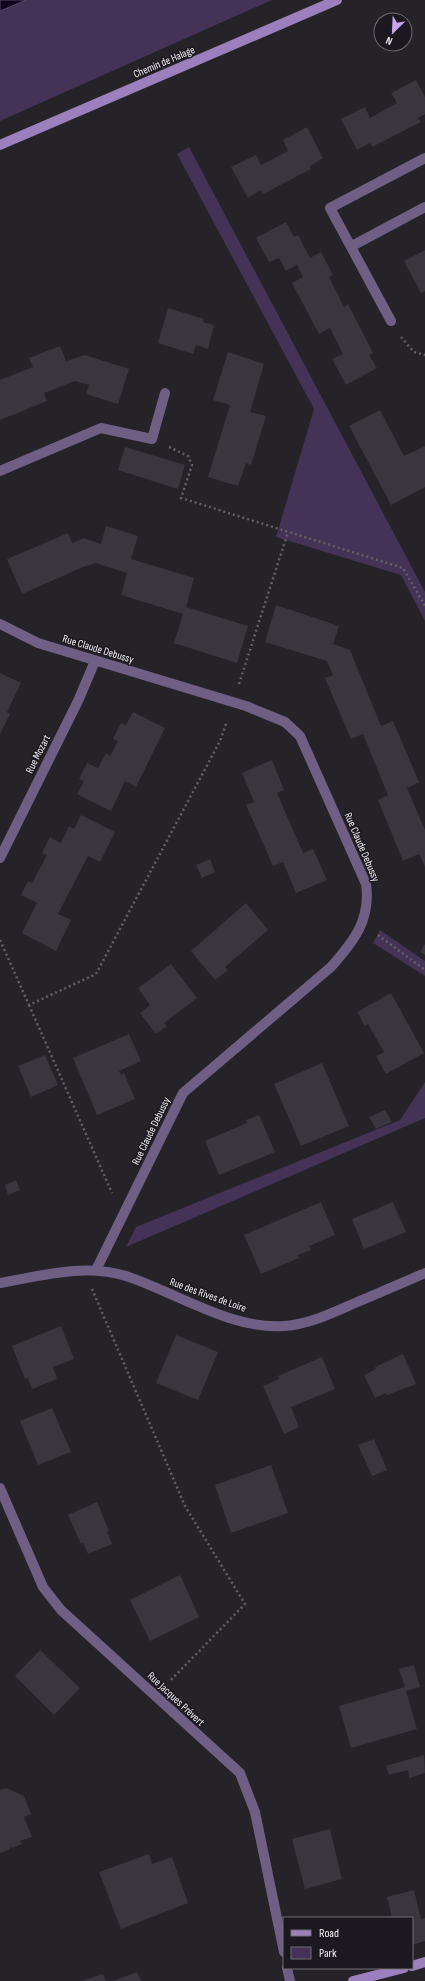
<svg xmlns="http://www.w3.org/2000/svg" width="425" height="1981" font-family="'Sofia Sans Condensed',sans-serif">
<rect width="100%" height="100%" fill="#252228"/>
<path fill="#443357" d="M26,0h246l-272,121v-110z
M189,147l236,445v29l-24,-46 -125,-38 38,-128 -137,-255z
M380,930l45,31v15l-52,-33z
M425,1082v36l-299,129 10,-20 264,-107z"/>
<path fill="#120023" stroke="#544761" d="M0,0h26l-26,11z"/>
<path fill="#39363d" d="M416,80l9,17v17l-7,4 3,4 -49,25 -2,-4 -13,7 -16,-31 24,-12 5,11 27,-15 -6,-10z
M307,127l16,31 -13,8 1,3 -48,25 -2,-4 -13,8 -17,-31 25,-12 5,10 27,-14 -5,-11z
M286,222l8,15 4,-2 12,23 11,-6 12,23 -4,2 15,30 4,-3 25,49 -4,2 8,13 -31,17 -14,-26 11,-5 -13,-26 -11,6 -27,-51 11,-6 -6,-12 -11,6 -7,-13 -10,4 -13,-24z
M425,250v41l-4,2 -17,-32z
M168,308l36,11 -1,3 11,3 -6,24 -12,-4 -3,9 -35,-11z
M60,346l6,15 19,-6 44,14 -11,35 -32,-10 3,-9 -14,-4 -31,12 3,8 -47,19v-40l33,-13 -4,-9z
M228,352l36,12 -14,48 16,4 -15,49 -5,-2 -8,23 -30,-9 22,-72 -17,-5z
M380,410l24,46 21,-10v41l-34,18 -42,-79z
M125,447l60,18 -7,24 -60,-19z
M106,526l32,10 -7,23 63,19 -8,29 62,19 -11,37 -63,-20 9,-29 -62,-19 6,-22 -31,-10 -13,4 -61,27 -15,-35 61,-26 4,10 12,-5 17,6z
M276,605l63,21 -6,18 17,6 31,76 12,-5 26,61 -12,6 18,42v37l-6,-13 -16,7 -25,-61 10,-5 -25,-61 -12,5 -26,-61 8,-3 -6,-14 -62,-19z
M0,673l21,10 -14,29 3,2 -10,20z
M133,712l32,16 -29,59 -11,-6 -14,30 -34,-17 7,-13 -5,-2 8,-16 11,5 8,-15 4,3 8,-15 -5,-2 8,-16 5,2z
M272,760l12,30 -7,3 26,60 10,-4 14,31 -31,13 -13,-31 -10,4 -27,-61 8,-3 -12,-29z
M81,815l34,17 -15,30 -12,-6 -30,58 13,6 -15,31 -34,-18 15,-30 -16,-8 7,-14 4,2 15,-28 -5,-2 8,-16 11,6 8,-17 5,3z
M210,859l5,13 -13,6 -6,-13z
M246,903l22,27 -43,37 3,3 -13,10 -24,-29z
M425,944v11l-5,-3z
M171,964l26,34 -33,25 3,3 -11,8 -16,-21 10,-8 -12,-17z
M391,993l33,60 -38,21 -10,-18 8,-4 -16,-28 -3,2 -8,-14z
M129,1034l12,27 -22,10 2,4 3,-2 11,26 -38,16 -24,-57z
M45,1055l13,30 -27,12 -13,-31z
M322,1063l27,63 -48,20 -27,-62z
M385,1110l7,12 -16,7 -7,-12z
M259,1115l16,37 -56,23 -14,-34 42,-18 -1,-3z
M16,1180l4,10 -12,5 -3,-10z
M321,1202l14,33 -26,11 2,4 -13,5 1,3 -38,16 -17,-39z
M393,1202l13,30 -42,17 -12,-30z
M61,1326l13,33 -21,8 4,12 -25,10 -4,-11 -3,1 -13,-33z
M176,1335l42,17 -20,48 -42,-17z
M403,1354l13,30 -29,11 -1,-2 -11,5 -11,-23 12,-6 -1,-2z
M322,1357l13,32 -44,18 8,20 -15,7 -21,-48 16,-7 -1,-3z
M52,1408l19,44 -33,13 -18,-44z
M374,1439l13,31 -15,6 -14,-31z
M271,1465l17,48 -57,20 -16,-48z
M97,1502l12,29 -2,1 5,12 -24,10 -5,-12 -2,2 -13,-29z
M180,1575l19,42 -49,24 -20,-41z
M40,1650l40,38 -26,27 -39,-39z
M414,1665l6,22 -14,4 11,38 -66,19 -12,-42 66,-19 -6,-18z
M424,1755l1,18 -16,5 -1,-8 -19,5 -3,-9z
M6,1788l18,8 7,18 -7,3 8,20 -12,4 2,3 -10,4v-2l-3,4 -9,3v-63z
M330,1829l12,50 -37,10 -13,-50z
M149,1854l3,10 20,-7 16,46 -67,26 -22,-57z
M414,1890l7,29 4,-1v23l-13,4v-27h-20l-5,-21z
M137,1972l4,9h-28z
M103,1974l3,7h-24z"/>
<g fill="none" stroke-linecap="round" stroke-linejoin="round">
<path stroke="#636066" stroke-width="2.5" stroke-dasharray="2 3" stroke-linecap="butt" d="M401,337l13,15 11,3
M169,447l19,9 4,9 -11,33 222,70 22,38
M239,684l49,-152
M378,935l47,35
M0,940l29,65 67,-31 124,-233 7,-20
M29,1005l83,188
M92,1289l93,217 60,98 -76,78"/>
<path stroke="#705f85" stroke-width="10" d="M352,246l73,-39
M391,321l-61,-113 95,-50
M0,471l101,-43 51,11 13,-46
M0,624l38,19 208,63 39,16 15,14 66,148c5,36 -12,57 -35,83l-148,126 -87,177
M0,858l78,-157 17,-40
M0,1283c41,-7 84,-20 126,-7 49,16 105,54 158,50 26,-2 48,-13 71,-23 24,-10 47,-20 70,-30
M0,1488l43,99 18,23 179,163 15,39 29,140
M287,1968l3,13"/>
<path stroke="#9c80bd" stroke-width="10" d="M0,145l337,-145
M412,1966l13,-4
M353,1981l51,-13"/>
</g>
<g text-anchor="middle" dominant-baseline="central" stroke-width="3" stroke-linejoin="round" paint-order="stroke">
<g font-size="11" fill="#efedf1" stroke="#1b191f">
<text transform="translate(164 62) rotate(-23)">Chemin de Halage</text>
<text transform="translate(98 649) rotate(17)">Rue Claude Debussy</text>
<text transform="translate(38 754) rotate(-63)">Rue Mozart</text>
<text transform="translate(362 847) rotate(67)">Rue Claude Debussy</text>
<text transform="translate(151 1131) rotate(-64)">Rue Claude Debussy</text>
<text transform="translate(208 1295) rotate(20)">Rue des Rives de Loire</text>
<text transform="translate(176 1699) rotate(43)">Rue Jacques Prévert</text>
</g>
</g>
<rect x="283" y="1917" width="130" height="52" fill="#1b191f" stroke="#706e73"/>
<rect x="291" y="1930" width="20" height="6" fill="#9c80bd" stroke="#706e73"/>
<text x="319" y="1937" font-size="12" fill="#efedf1">Road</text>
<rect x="291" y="1947" width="20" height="12" fill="#443357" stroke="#706e73"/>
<text x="319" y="1957" font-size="12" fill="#efedf1">Park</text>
<g transform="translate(393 32) rotate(204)"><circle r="19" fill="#1b191f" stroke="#706e73"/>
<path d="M0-3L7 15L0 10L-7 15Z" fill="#c7a6ef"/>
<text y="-6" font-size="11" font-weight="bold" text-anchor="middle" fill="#efedf1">N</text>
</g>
</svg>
